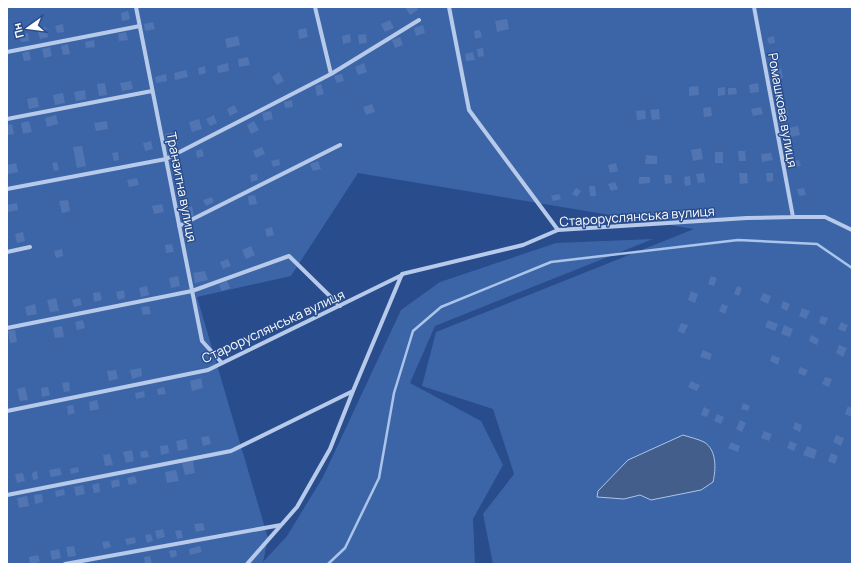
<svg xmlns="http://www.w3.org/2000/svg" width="859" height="571" font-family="Manrope,sans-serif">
<rect width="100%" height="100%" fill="#284c8c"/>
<path fill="#3c65a8" d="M7,7h845v557h-359l-10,-50 31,-40 -21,-65 -71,-23 14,-54 258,-103 -336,-56 -67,103 -94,21 71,241 -5,24 24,-26 36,-59 78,-167 39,-28 116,-39 97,-4 -218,87 -25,57 71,38 22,44 -30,54 2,45h-468z"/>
<path fill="#445e8c" stroke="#abc4ea" d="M683,435c6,2 15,4 21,7 13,8 12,27 9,40l-12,8 -50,10 -11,-5 -16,4 -27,-2 1,-6 30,-31z"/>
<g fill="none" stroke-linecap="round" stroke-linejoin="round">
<path stroke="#abc4ea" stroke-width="2.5" d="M328,564l17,-16 34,-70 15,-85 19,-62 28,-24 110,-45 187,-22 79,4 35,24"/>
</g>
<path fill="#5075b2" d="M405,7h11l2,3 -8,5z
M128,11l2,8 -8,2 -1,-8z
M507,19l2,10 -12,3 -2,-11z
M390,20l4,8 -9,4 -4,-8z
M153,22l2,7 -10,2 -1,-7z
M63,24l1,8 -7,1 -2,-7z
M423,25l2,8 -9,3 -2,-8z
M46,27l2,10 -8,2 -3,-10z
M306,28l2,9 -9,2 -1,-9z
M480,30l2,7 -7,2 -1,-8z
M126,32l2,8 -9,1 -1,-7z
M28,33l1,8 -8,1 -2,-7z
M350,34l1,8 -8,2 -1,-8z
M366,34l1,9 -8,1 -1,-9z
M238,36l2,9 -13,3 -2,-9z
M774,36l1,7 -6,1 -2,-6z
M400,37l3,8 -8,3 -3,-8z
M94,40l1,7 -9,1 -1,-6z
M68,44l2,10 -7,1 -2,-9z
M50,47l2,9 -8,2 -2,-9z
M483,48l1,8 -6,1 -1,-8z
M29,51l2,9 -7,1 -2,-8z
M473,52l2,8 -9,1 -1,-7z
M779,55l1,6 -8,2 -2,-7z
M248,57l2,8 -11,2 -1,-8z
M228,63l1,8 -11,2 -1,-7z
M364,63l3,9 -9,3 -3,-8z
M205,66l1,7 -7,2 -1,-7z
M781,68l2,10 -9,1 -2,-9z
M186,70l2,7 -13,3 -1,-7z
M279,72l5,9 -7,4 -5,-8z
M166,74l1,7 -11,2 -1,-6z
M342,74l2,7 -7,2 -3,-7z
M131,81l2,8 -11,2 -2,-8z
M105,83l2,12 -8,1 -2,-12z
M758,83l1,9 -9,1 -1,-8z
M321,84l3,10 -7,2 -2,-10z
M698,86l1,9 -10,1v-9z
M725,87v8l-7,1v-8z
M728,88h8l1,6 -9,1z
M85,90l1,9 -10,2 -2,-9z
M63,93l2,10 -10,2 -2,-10z
M37,97l2,10 -10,2 -2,-10z
M292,100l1,7 -8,1 -1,-6z
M372,104l3,8 -9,3 -3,-8z
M234,105l4,7 -8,4 -3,-7z
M711,107l1,9 -8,1 -1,-9z
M761,107l2,7 -10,2 -2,-7z
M787,107l1,8 -8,2 -1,-9z
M659,109l1,10 -8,1 -2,-10z
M645,110l1,9 -9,1 -1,-9z
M271,111l2,8 -9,2 -2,-8z
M56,115l2,9 -11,3 -2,-9z
M214,115l3,8 -7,3 -4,-7z
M199,119l3,10 -10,3 -3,-10z
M29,121l3,11 -9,2 -2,-11z
M107,121l1,8 -12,2 -2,-8z
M254,121l5,9 -8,4 -4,-9z
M12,124l2,10 -7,1v-10z
M798,126l2,9 -18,4 -1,-6 9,-2 -1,-3z
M175,132l3,12 -11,2 -2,-12z
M151,141l2,8 -8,2 -2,-8z
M82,146l4,20 -9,2 -4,-21z
M262,147l3,7 -9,4 -3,-7z
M701,148l2,11 -10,2 -2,-11z
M202,149l2,7 -7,2 -1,-7z
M738,151h7l1,10h-7z
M118,152l1,8 -5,1 -2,-8z
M715,152h8v11h-8z
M771,153l2,7 -11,2 -1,-8z
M646,155l11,1v8h-12z
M279,159l1,6 -7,2 -2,-6z
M799,160l2,6 -11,2 -1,-6z
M180,161l1,8 -8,2 -2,-8z
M318,161l3,8 -8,2 -3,-7z
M57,162l2,8 -5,1 -2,-8z
M16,163l2,9 -10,2 -1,-9z
M616,163l2,8 -8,2 -2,-8z
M704,173l1,9 -7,1 -2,-9z
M739,173h8l1,10 -8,1z
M766,173h7v8l-6,1z
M257,174l1,6 -7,2 -1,-7z
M664,175h7l1,8 -7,1z
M690,176l1,9 -6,1 -1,-9z
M639,177h11v6l-11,1z
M137,178l2,7 -10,2 -2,-7z
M615,182l3,7 -7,2 -3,-7z
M589,186h6l1,10h-6z
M576,188l5,3 -4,6 -5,-3z
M804,188l2,7 -7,1 -2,-7z
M559,194l2,5 -8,2 -2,-5z
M255,195l2,9 -8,1 -1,-9z
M212,197l2,5 -8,4 -3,-6z
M68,200l2,11 -8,2 -3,-12z
M17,203l1,7 -10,2 -1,-7z
M162,204l2,8 -10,2 -2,-8z
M192,206l2,10 -11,2 -2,-9z
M272,227l2,8 -7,2 -2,-8z
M23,232l2,9 -8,2 -2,-9z
M172,244l2,8 -8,1 -1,-8z
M251,246l4,9 -9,4 -4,-9z
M62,249l1,7 -7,2 -2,-7z
M228,259l3,7 -8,3 -3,-7z
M205,271l3,9 -13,3 -2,-10z
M178,276l2,10 -9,2 -2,-10z
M711,276l6,2 -3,8 -6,-2z
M227,281l3,7 -8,3 -3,-6z
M147,286l2,9 -8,2 -2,-9z
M737,286l5,2 -3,8 -5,-2z
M124,290l1,8 -7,2 -2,-8z
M691,291l7,3 -3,9 -7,-3z
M100,292l2,8 -8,2 -1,-9z
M763,293l8,3 -3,8 -8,-4z
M56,298l3,13 -9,1 -3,-12z
M80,298l2,7 -8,2 -2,-7z
M783,301l7,3 -3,7 -6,-3z
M35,304l2,10 -10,2 -2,-9z
M722,304l6,2 -3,8 -6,-3z
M149,306l2,8 -8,1 -2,-8z
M802,308l8,3 -4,8 -7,-3z
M821,316l7,2 -3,7 -6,-2z
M83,320l2,8 -8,2 -2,-8z
M768,320l10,4 -3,7 -10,-4z
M841,322l7,3 -3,7 -7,-3z
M681,323l7,2 -4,9 -6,-3z
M784,325l9,4 -3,8 -9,-3z
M62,326l2,11 -9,1 -2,-10z
M15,330l2,12 -7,1 -2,-12z
M811,335l8,4 -2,6 -8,-4z
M839,345l8,3 -4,9 -7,-4z
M703,350l9,4 -2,6 -10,-3z
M772,355l8,3 -2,7 -8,-4z
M800,367l8,3 -3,6 -7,-3z
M141,368l1,8 -10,3 -2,-9z
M116,370l2,9 -9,2 -2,-10z
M825,377l7,2 -3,8 -7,-3z
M201,378l2,10 -11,3 -2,-10z
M691,381l9,4 -3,6 -9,-4z
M69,382l1,9 -6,1 -2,-9z
M25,387l3,13 -8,1 -3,-12z
M48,387l2,8 -8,2 -1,-9z
M164,387l2,7 -8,1 -1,-6z
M144,391l1,6 -9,2 -1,-6z
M97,400l2,9 -9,2 -1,-9z
M743,403l7,3 -2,5 -7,-2z
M73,405l2,8 -7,2 -1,-9z
M848,406l4,2v9l-7,-3z
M704,407l6,3 -3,7 -6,-2z
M717,414l7,3 -3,7 -7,-3z
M740,420l6,3 -4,9 -6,-3z
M795,422l7,3 -2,7 -7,-3z
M764,431l8,3 -3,7 -8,-3z
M836,435l8,3 -3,8 -8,-4z
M209,436l2,8 -8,2 -2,-9z
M186,439l2,10 -10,2 -2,-10z
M790,441l7,3 -3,7 -7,-3z
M731,442l9,4 -2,6 -10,-4z
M168,445l1,8 -8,2 -1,-9z
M807,446l10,4 -3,9 -11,-4z
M132,450l2,11 -8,2 -3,-11z
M147,450l2,7 -8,1 -1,-6z
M831,453l7,3 -3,8 -7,-3z
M110,454l3,11 -8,1 -2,-11z
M193,461l2,12 -10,2 -3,-12z
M78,467l1,5 -8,2 -1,-5z
M60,468l2,7 -11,2 -2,-7z
M176,470l3,11 -12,2 -2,-11z
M37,471l1,8 -5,1 -1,-7z
M23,473l2,8 -8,2 -2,-9z
M135,476l2,7 -8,2 -2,-7z
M119,479l1,7 -8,2 -1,-7z
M99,483l1,9 -6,1 -2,-8z
M83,485l2,9 -9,2 -2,-9z
M64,489l1,6 -9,2 -1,-6z
M42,494l1,8 -8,2 -1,-9z
M27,496l2,10 -10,2 -2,-10z
M203,523l2,7 -9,2 -2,-8z
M163,529l2,8 -8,2 -2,-8z
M181,530l2,8 -6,1 -2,-8z
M151,534l2,7 -6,2 -2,-8z
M135,537l1,6 -9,2 -2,-6z
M109,541l2,6 -7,2 -2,-7z
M74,546l2,10 -8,1 -2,-10z
M200,546l2,6 -12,3 -1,-6z
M59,549l2,9 -9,2 -2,-9z
M176,550l1,6 -6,2 -2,-7z
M38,555l2,7 -10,2 -1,-7z
M150,556l2,8h-7l-1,-7z"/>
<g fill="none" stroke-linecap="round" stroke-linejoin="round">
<path stroke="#b7caea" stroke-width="4" d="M136,7l66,334 20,22
M315,7l16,67
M449,7l20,103 89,120
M754,7l39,210
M7,52l133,-26
M7,119l145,-28
M7,189l159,-30 165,-85 88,-54
M179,226l161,-81
M7,252l23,-5
M7,328l185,-37 97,-35 51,50
M7,411l201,-41 194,-95
M7,495l224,-44 122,-60
M65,564l216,-39
M247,564l50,-57 33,-58 23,-58 49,-117 121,-29 35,-15 189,-12 46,-1h32l27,13"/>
</g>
<g text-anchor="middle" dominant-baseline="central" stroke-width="3" stroke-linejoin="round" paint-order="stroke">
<g font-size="13" fill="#fff" stroke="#284c8c">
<text transform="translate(783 110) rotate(80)">Ромашкова вулиця</text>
<text transform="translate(182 187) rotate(79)">Транзитна вулиця</text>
<text transform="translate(637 216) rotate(-4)">Староруслянська вулиця</text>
<text transform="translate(273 326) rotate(-25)">Староруслянська вулиця</text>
</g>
</g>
<rect width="859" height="571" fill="none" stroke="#ffffff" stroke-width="16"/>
<g transform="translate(28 28) rotate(256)" stroke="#284c8c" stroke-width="3" paint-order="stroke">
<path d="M0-3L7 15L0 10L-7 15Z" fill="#ffffff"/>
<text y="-6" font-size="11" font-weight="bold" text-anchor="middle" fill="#ffffff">Пн</text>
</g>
</svg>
